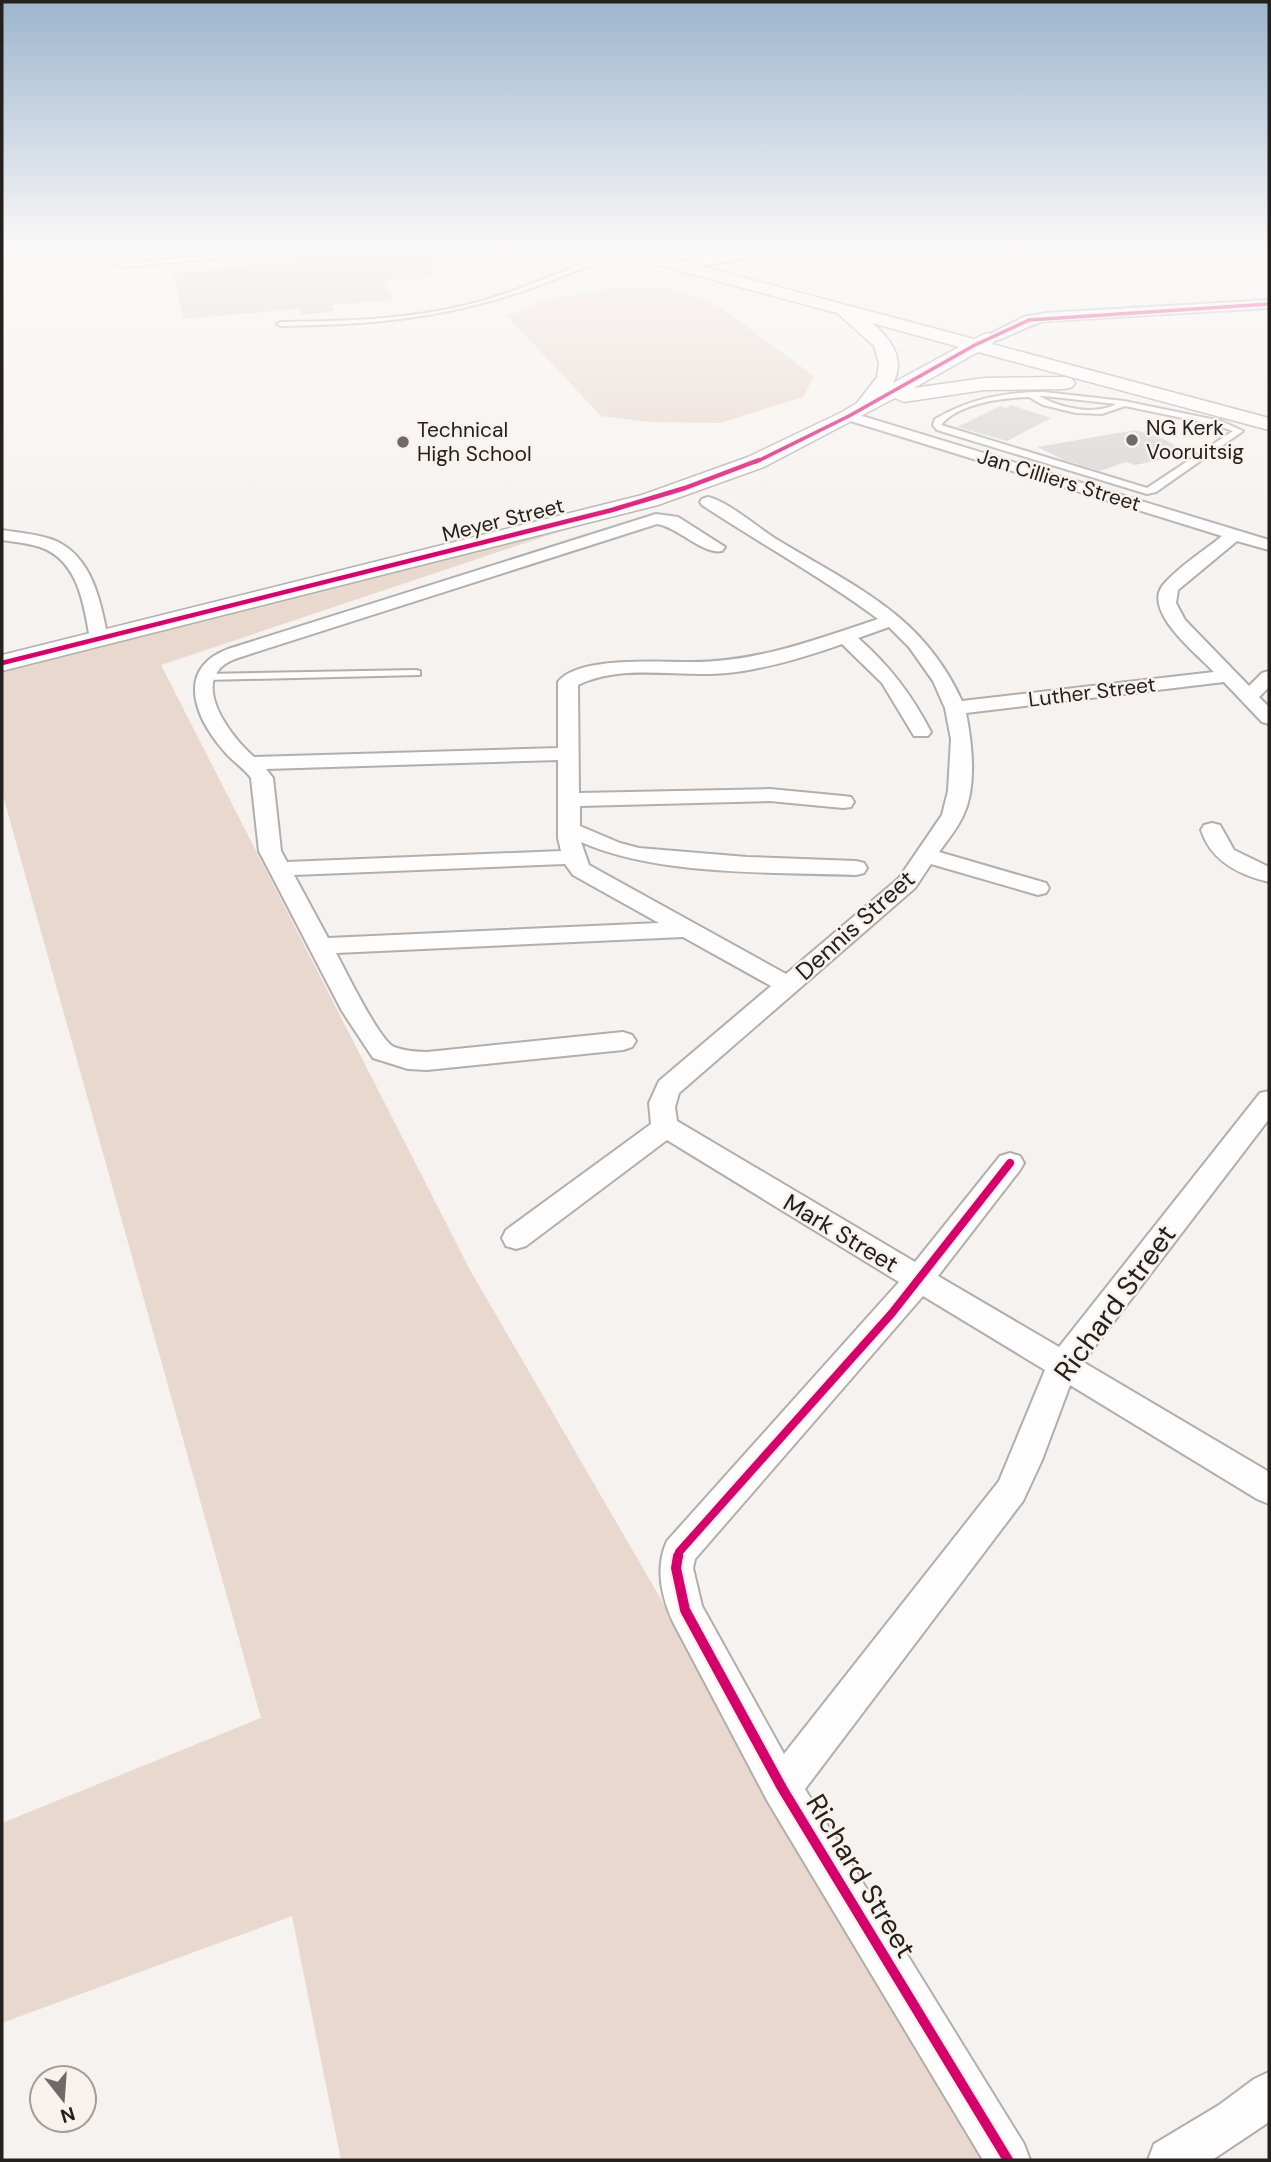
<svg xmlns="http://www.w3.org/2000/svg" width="1271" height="2162" font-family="'DM Sans',sans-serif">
<rect width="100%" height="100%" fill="#f6f2ef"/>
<path fill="#e8d8ce" d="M604,289h69l40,13 101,74 -11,21 -83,26 -71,-1 -48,-6 -94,-100 40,-16z
M570,528l-409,137 309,605 516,890h-645l-49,-244 -290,107v-200l259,-105 -259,-926v-122z"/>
<path fill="#d7d4d2" d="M291,251h141l2,26 -51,4 10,19 -61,5 3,6 -34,4 -2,-6 -116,10 -10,-46 123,-11z
M1011,405l40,13 -44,23 -50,-14 43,-21 6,2z
M1136,430l26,8 28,16 -55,11 -9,-3 -26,9 -36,-11 -27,-13z"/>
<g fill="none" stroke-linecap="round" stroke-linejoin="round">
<defs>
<path id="lane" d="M104,251h6c3,10 6,12 16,12l138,-12h22l-160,16 -16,-4z
M613,251h8c-17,11 -39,17 -58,25 -97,40 -179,49 -282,50l-4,-2 4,-2c61,-1 122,-2 181,-16 52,-12 101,-35 151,-55z
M1044,392l80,9 97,20 22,10 -87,61 -9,2 -210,-64 -4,-5 2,-6c35,-20 69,-27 109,-27zM1039,396h5l72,8c-22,12 -56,4 -77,-8zM1029,397l14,8 33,8 26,1 23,-8 91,19 17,6 -86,57 -206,-63c18,-22 62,-27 88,-28z
M416,670l4,1v4l-214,5 -5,-3 5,-3z"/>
<path id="street" d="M737,251h32l-6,4 -82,15 -6,-4 6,-4z
M1269,300v8l-223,13c-19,3 -48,24 -64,21l-2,-3 44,-22 22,-4z
M849,412l420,128v10l-32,-9 -59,49 -2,13 9,17 64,66 13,-13 7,-2v16l-10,10 10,10v17l-7,-2 -38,-40 -258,31c6,30 11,74 -3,103 -6,13 -16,25 -24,36l107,31 3,5 -3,5 -8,2 -107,-31 -16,24 -236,205 -4,14 2,14 238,141 85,-106 10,-3 10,3 4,7 -4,7 -82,106 121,71 201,-254 9,-2v28l-186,243 186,110v32l-12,-5 -187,-114 -28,75 -19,41 -218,288 219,355 6,16h-47l-215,-358 -95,-180c-12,-26 -18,-55 -6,-81l232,-259 -232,-142 -141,106 -10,3 -10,-3 -4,-8 4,-8 145,-106 -2,-21 10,-22 112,-95 -88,-49 -347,16c10,18 43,87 58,94 11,4 22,5 33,5l196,-20 9,3 4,6 -4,6 -9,3 -196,20 -19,-1 -35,-11 -31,-47 -83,-160 -8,-73c-7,-10 -19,-17 -27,-27 -29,-33 -49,-82 4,-102l428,-135 22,3 47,30 -3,4c-19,4 -44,-24 -65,-27l-410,131c-10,3 -23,7 -29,16 -19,25 17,70 36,86l304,-9v-66c19,-26 100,-20 129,-20 68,1 128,-22 191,-43 -56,-42 -117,-75 -176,-114l-2,-3 2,-3 6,-2c21,5 49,30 68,42 77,47 146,74 186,162l252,-29c-17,-18 -72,-61 -51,-87 16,-19 41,-34 59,-49l-378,-117 -2,-3zM889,627l20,20 24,34 12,27 6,31 -3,52 -6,24 -43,63 -113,96 -197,-109 -8,-23c76,34 191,30 275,33l8,-2 3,-5 -3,-5 -8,-2 -109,-4 -108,-9 -19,-5 -40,-17v-20l190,-5 73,7 8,-1 3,-5 -3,-5 -8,-1 -73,-7 -191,4 -1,-108c45,-22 100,-7 149,-12 39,-4 78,-16 115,-29l40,39 32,53h14l3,-4c-19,-37 -42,-67 -73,-94zM558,760v78l3,13 -274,11 -6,-11 -8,-73 -7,-9zM565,864l8,11 86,48 -331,15 -34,-63zM923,1296l122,74 -46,111 -215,273 -82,-148 -9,-38 2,-9z
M2,530c18,3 37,4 54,11 37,17 45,62 52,98l-2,4 -7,2 -9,-6c-6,-35 -12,-79 -50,-92 -12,-4 -26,-5 -38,-7z
M1212,823l8,2 14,25 35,17v15c-30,-7 -58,-21 -68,-52l3,-5z
M1269,2072v50l-57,38h-64l6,-16 65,-39 35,-26z"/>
<path id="secondary" d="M618,251h26l330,88 13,-6 7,2 2,4 -4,5 277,74v12l-291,-78 -64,36 70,-10 81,-1 7,2 3,4 -3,4 -7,2 -81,1 -80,12 -9,-4 -131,69 -106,38 -656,166v-16l640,-160 106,-38 94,-45 15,-9 20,-26 2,-14 -5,-17 -37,-33 -217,-58zM872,323l87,24 -66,36c13,-23 -2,-45 -21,-60z"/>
</defs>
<use href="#lane" stroke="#b1aeac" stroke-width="4"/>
<use href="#street" stroke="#b1aeac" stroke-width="4"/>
<use href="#secondary" stroke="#b1aeac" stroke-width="3"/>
<use href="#lane" fill="#fefdfd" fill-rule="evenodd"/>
<use href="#street" fill="#fefdfd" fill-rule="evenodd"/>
<use href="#secondary" fill="#fefdfd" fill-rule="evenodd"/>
<defs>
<path id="cycleway-far3" d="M756,462l93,-46 126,-71 54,-25 240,-16"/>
<path id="cycleway-far2" d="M2,663l610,-153 73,-22 74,-28"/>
<path id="cycleway-far1" d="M678,1558l1,-6 213,-239 118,-150"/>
<path id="cycleway" d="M678,1556l-2,12 9,42 97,178 226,372"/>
</defs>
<use href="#cycleway-far3" stroke="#f9f1ec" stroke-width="6"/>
<use href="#cycleway-far2" stroke="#f9f1ec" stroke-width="7"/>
<use href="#cycleway-far1" stroke="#f9f1ec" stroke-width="12"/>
<use href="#cycleway" stroke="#f9f1ec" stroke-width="15"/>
<use href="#cycleway-far3" stroke="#d6006c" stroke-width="3.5"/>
<use href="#cycleway-far2" stroke="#d6006c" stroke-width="4.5"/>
<use href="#cycleway-far1" stroke="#d6006c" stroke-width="8"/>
<use href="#cycleway" stroke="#d6006c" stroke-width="10"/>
</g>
<linearGradient id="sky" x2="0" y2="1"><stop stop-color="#9db5ce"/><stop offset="0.45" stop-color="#fbf9f8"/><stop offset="1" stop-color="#fbf9f8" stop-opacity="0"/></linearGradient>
<rect width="1271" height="553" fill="url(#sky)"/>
<g fill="#6d6a67" stroke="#f9f1ec" stroke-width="2.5">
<circle cx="1132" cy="440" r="7"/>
<circle cx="403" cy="442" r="7"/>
</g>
<g text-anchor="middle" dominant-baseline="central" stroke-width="5" stroke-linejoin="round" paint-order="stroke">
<g font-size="21" fill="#23201e" stroke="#f9f1ec" text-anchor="start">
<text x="1146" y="428">NG Kerk<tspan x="1146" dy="24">Vooruitsig</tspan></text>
<text x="417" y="430">Technical<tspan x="417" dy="24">High School</tspan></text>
</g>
<g font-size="21" fill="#23201e" stroke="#f9f1ec">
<text transform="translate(1059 480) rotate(17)">Jan Cilliers Street</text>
<text transform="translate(503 520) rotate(-14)">Meyer Street</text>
<text transform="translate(1092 692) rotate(-7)">Luther Street</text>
</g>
<g font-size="24" fill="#23201e" stroke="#f9f1ec">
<text transform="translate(855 925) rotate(-42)">Dennis Street</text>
<text transform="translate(841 1233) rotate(31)">Mark Street</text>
</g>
<g font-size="28" fill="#23201e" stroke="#f9f1ec">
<text transform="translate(1115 1303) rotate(-54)">Richard Street</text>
<text transform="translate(861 1876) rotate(59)">Richard Street</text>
</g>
</g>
<rect width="1271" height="2162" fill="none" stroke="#23201e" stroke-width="7"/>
<g transform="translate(63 2099) rotate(163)"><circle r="33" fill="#f9f1ec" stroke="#a39d9a" stroke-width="2"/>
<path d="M0-5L12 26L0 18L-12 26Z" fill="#6d6a67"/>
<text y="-10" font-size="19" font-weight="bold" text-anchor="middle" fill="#23201e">N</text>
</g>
</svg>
